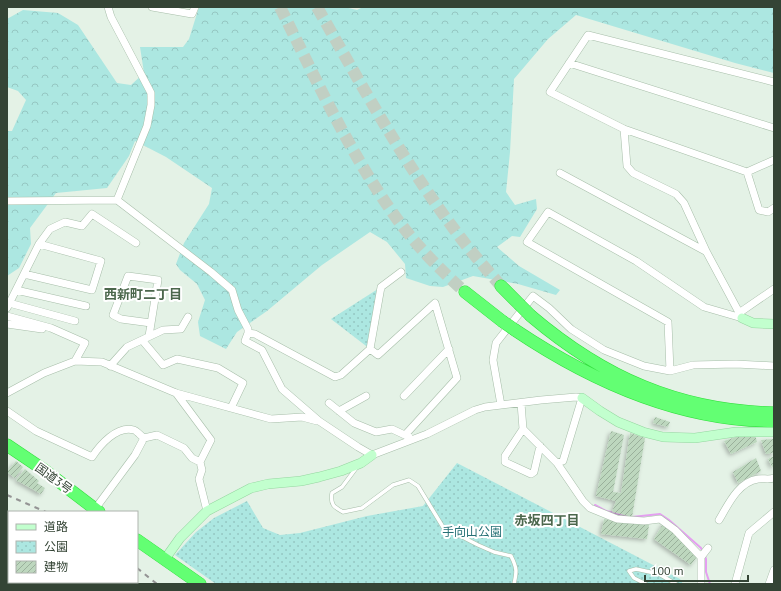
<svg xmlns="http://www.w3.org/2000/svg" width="781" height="591" font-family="'PT Sans','Noto Sans JP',sans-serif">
<defs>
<pattern id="forest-crowns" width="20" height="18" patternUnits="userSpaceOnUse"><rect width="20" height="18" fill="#ace7e1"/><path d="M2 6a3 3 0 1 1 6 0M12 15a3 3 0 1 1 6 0" fill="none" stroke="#95c7c2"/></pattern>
<pattern id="park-dots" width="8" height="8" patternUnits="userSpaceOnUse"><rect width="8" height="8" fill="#ace7e1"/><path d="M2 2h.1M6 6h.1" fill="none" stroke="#95c7c2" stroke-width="1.8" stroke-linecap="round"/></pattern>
<pattern id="building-hatch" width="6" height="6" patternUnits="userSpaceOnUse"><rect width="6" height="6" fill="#bdd7be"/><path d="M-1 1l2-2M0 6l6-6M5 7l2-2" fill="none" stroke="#9ab09b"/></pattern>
<filter id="shadow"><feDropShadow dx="-2" dy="2" stdDeviation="2" flood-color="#0004"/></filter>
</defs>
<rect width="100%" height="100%" fill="#e4f2e6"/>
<path fill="url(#forest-crowns)" d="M199,7h145l13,3 6,-3h411v66l-39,-10 -159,-48 -28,24 -34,40 -4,73 -4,40 9,13 21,-6 1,10 -17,28 -8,-1 -15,11 22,19 41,24 -4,5 -38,-11 -45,-8 -30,11 -13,-1 -24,-8 -1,-14 -18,-22 -17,-10 -48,33 -55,46 -30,21 -11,17 -26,-13 -2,-14 7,-22 -8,-16 -17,-14 -4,-6 8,-21 25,-39 3,-16 -46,-31 -31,-16 -6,15 -22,32 -51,5 -26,35 1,16 -12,24 -12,8v-145h5l14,-31 -8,-9 -11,-4v-68l16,-9 35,3 20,12 39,58 14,2 13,-12 -4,-26h43l6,-8z"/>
<path fill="url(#park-dots)" d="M381,287l-11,62 -39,-30z
M457,463l223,116 3,5h-467l-41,-29 21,-23 18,-14 33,-17 16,27 17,7 20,-2 67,-17 56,-10z"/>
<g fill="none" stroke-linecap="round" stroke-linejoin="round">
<path stroke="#e49ff0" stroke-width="2" d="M595,505l11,6 26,6 28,-3 9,6 32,28 2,4
M705,556l1,3v13l4,12"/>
</g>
<path fill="url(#building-hatch)" filter="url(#shadow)" d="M655,417l15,5 -2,5 -15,-4z
M611,431l13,4 -11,57 8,1 9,-60 15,5 -13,79 -20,-5 4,-11 -20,-5z
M754,431l3,11 -26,12 -7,-13z
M774,439v14l-8,1 -5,-14z
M774,456v10l-2,1 -4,-8z
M756,458l5,13 -23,12 -5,-11z
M16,461l7,6 -8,11 -8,-6z
M25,469l14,12 -2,2 8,5 -4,6 -25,-14z
M604,519l45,6 -2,14 -46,-5z
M664,522l34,33 -7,10 -37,-26z"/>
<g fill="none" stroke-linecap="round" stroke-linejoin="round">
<path stroke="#c1cfc3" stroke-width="12" stroke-dasharray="12 6" stroke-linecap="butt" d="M280,7c34,68 66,139 110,202 21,31 47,58 75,83
M317,7c45,79 88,158 143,230 13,17 27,33 41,49"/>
<defs>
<path id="lane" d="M357,467l-15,20 -10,6c-2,12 2,14 11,19l19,-4 31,-23 16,-5 9,6 25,41 35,18 16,7 17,4c6,12 6,15 3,28
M646,584l-12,-6 -5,-7 7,-2 23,5 17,10"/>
<path id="street" d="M108,7l3,10 40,76v12l-4,21 -30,74
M152,7l40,7 3,-7
M569,63l205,65
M774,82l-186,-47 -38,57 74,37 123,43 27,-12
M624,129l3,37 6,7 43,21 8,9 22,48 36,67
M747,172l12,38 9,2 6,-4
M560,173l145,78
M7,201l110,-1 94,72 21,18 6,20 10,19v4l-3,8 17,9 20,39 37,32 39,26 14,8 55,-21 48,-24 10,-3 56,-7 35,-3 6,1 -19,63 -6,2 -34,-34 -2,-26
M24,274l68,16 9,-29 -62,-17
M16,290l70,16
M9,303l66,18
M7,308l32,-64 11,-15 15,-7 17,4 10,-12 44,29
M739,313l35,-24
M7,316l44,12 34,15 -10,18
M7,324l35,5
M248,333l7,1 80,43 6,-2 29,-26 11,-62 20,-15
M149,336l9,-56 -30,-4 -15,39 8,4 30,4
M142,340l21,25 14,-6 41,9 25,15 -12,25
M370,349l8,6 57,-52 22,75 -52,57
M110,366l17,-19 36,-17 18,-1 7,-12
M670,371l-2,-49 -141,-80 21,-30 88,49 68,46 38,11
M7,393l37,-20 31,-12 27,1 74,31 95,26 31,-2 15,4
M176,393l35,47 -11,22 2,8 -3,9 8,32
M404,396l45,-47
M329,403l25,20 22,9 16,-3 17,8
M501,405l-8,-45 3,-17 37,-47 16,12 22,21 33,21 40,16 26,5 23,-6 43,-1 38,2
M7,411l29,20 56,26c8,-12 25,-32 42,-27 3,1 7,6 10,8l13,-3 27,13 8,10 8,4
M339,411l27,-15
M523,429l-18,27v6l26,12 3,-2 6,-26
M557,463l26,38 7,7 27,11 27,2 16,-2 15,11 26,27
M95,509l40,-54 9,-17
M719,520c9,-15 19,-38 39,-41 5,-1 11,1 16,-1
M701,584v-27l7,-9
M735,584l14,-51 25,-21
M769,584l5,-14"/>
<path id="secondary" d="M742,318l11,5 21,1
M582,398l18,13 18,11 25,10 20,5 32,1 41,-6h38
M165,559l15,-21 27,-27 44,-23 17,-4 33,-3 18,-4 22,-6 20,-8 11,-8"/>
<path id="highway" d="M501,286l18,18
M465,292l37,29
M531,316c72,61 147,95 243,97
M515,330c76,51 166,91 259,91
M7,445l37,25 55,42
M137,540l63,44"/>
</defs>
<use href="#lane" stroke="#a7bea9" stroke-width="4.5"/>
<use href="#street" stroke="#a7bea9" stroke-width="8"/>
<use href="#secondary" stroke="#95d6a0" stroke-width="10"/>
<use href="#highway" stroke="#33de3e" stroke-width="13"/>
<use href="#lane" stroke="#fff" stroke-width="3.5"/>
<use href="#street" stroke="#fff" stroke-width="7"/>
<use href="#secondary" stroke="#c2ffce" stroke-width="9"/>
<use href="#highway" stroke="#63ff73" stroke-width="12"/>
<path stroke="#949494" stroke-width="2" stroke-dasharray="5 5" stroke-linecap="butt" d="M7,495l39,17
M7,560h2
M137,568l20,16
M7,576h2
M30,582l7,2
M76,582l5,2"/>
<defs>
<path id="highway-bridge" d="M519,304l12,12
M502,321l13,9"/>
</defs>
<use href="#highway-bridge" stroke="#33de3e" stroke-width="13" stroke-linecap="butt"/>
<use href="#highway-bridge" stroke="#63ff73" stroke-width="12"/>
</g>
<g text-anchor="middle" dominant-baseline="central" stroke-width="4" stroke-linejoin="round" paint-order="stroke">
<g font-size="12" fill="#344435" stroke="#fff">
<text transform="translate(54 478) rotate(36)">国道3号</text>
</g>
<g font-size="12" fill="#277176" stroke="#fff">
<text x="472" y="531">手向山公園</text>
</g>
<g font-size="13" font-weight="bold" fill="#4b674c" stroke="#fff">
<text x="143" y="294">西新町二丁目</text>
<text x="547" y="520">赤坂四丁目</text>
</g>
</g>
<rect width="781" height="591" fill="none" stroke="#344435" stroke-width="16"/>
<rect x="8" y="511" width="130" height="72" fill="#ffffff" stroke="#aeb4ae"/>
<rect x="16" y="524" width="20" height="6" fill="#c2ffce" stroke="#aeb4ae"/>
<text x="44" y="531" font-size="12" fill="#344435">道路</text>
<rect x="16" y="541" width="20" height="12" fill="url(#park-dots)" stroke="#aeb4ae"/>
<text x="44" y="551" font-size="12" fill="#344435">公園</text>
<rect x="16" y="561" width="20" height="12" fill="url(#building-hatch)" stroke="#aeb4ae"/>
<text x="44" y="571" font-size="12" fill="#344435">建物</text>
<path d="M645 575v6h103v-6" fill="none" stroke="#344435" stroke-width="2"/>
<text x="651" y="575" font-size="12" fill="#344435" stroke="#ffffff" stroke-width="3" paint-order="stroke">100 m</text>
</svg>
